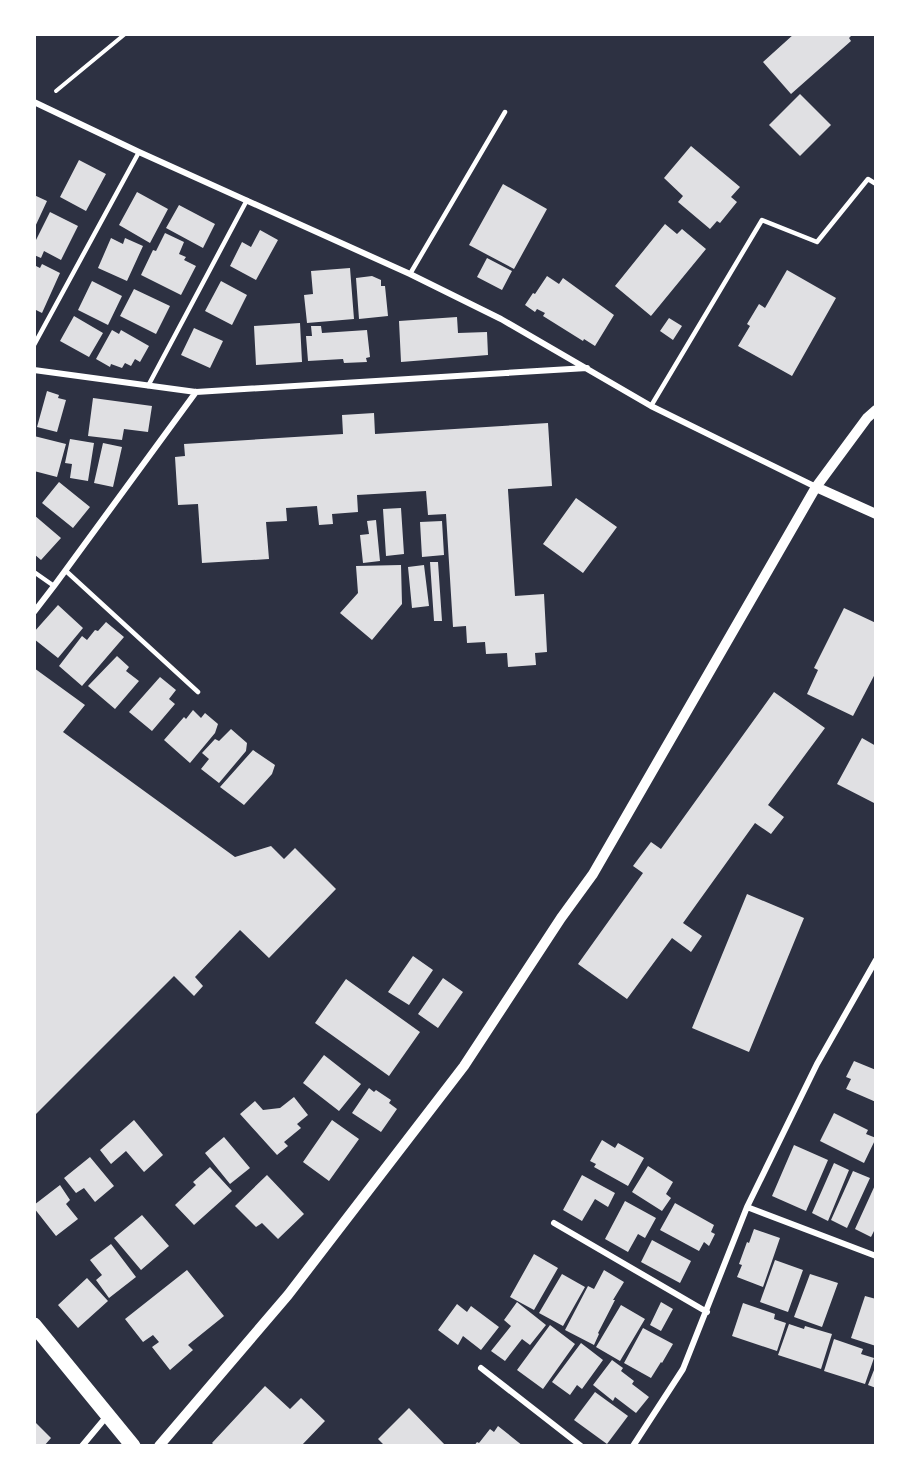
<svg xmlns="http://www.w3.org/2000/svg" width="910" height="1480" font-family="'Fira Sans Condensed',sans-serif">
<rect width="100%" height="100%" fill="#2d3142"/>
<path fill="#e0e0e3" d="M794,34h59l-4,4 2,3 -60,53 -28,-32z
M800,94l31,31 -31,31 -31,-31z
M691,146l49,41 -9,10 6,5 -17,21 -3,-2 -7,8 -32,-27 5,-6 -19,-18z
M79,160l27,14 -20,37 -26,-14z
M503,184l44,25 -33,60 -45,-24z
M137,192l31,17 -18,34 -31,-18z
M34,195l13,6 -13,28z
M179,205l36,19 -12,24 -37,-20z
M50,212l28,14 -17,34 -17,-9 -3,7 -7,-3v-11z
M665,224l12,10 5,-5 24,20 -55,67 -36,-30z
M260,230l18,10 -22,40 -26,-14 12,-24 9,5z
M165,233l19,9 -5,12 7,3 -2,3 12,6 -15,29 -40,-20 12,-25 3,1z
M111,238l12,6 2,-6 18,8 -16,35 -29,-13z
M487,258l25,13 -10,19 -25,-13z
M42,264l18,9 -18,40 -8,-4v-44l6,3z
M350,268l4,51 -47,4 -3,-28 9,-1 -2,-23z
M787,270l49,28 -44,78 -54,-30 12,-20 -3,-2 12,-20 6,4z
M372,276l9,4v6h4l3,30 -29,3 -3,-41z
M547,276l12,8 4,-6 51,37 -19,31 -11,-7 -1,2 -40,-25 2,-3 -8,-4 -2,3 -10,-7 8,-12 2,1z
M92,281l30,15 -14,29 -30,-15z
M221,281l26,14 -15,30 -27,-14z
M134,289l36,17 -14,28 -36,-18z
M74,316l29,17 -14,24 -29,-16z
M457,317l1,16 29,-1 1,23 -87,7 -2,-41z
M669,318l13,8 -9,14 -13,-9z
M300,323l2,39 -46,3 -2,-39z
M311,326h10l1,7 45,-3 3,27 -4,1 1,4 -23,1 -1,-4 -35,2 -2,-25h6z
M194,328l29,13 -13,27 -29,-13z
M112,330l7,4 2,-4 28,16 -9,16 -5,-3 -4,7 -6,-3 -3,5 -11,-4 -1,3 -14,-8z
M47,391l12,4 -1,3 8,2 -9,32 -20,-5z
M93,398l59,8 -4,26 -24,-3 -2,11 -34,-4z
M374,413l1,21 173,-11 4,63 -44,3v1l7,106 29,-2 3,58 -12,1 1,12 -28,2 -1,-14 -21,1 -1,-12 -18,1 -1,-17 -13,1 -7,-113 -18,1 -2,-24 -69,4 1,17 -26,2 1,10 -14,1 -2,-19 -31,2 1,13 -21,1 3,37 -67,4 -4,-59 -20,1 -3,-48 10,-1 -1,-12 159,-10 -1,-19z
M34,436l32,8 -9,33 -23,-6z
M70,439l24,4 -6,38 -18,-3 2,-14 -7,-1z
M103,443l19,4 -9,40 -19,-4z
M59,482l31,25 -17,21 -31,-25z
M576,498l41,29 -34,46 -40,-29z
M401,508l3,46 -18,2 -3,-47z
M34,515l27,23 -20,22 -7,-6z
M376,520l4,41 -17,2 -3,-28 9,-1 -2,-13z
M442,521l2,34 -22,2 -2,-35z
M430,562h8l4,59h-8z
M401,565l1,39 -30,36 -32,-27 18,-20 -2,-27z
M424,565l5,41 -17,2 -4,-41z
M58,605l25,23 -25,30 -24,-19v-7z
M844,608l32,15v49l-23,44 -46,-22 11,-24 -4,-2z
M106,622l18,15 -42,49 -23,-20 23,-30 5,4 8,-10 3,1z
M117,656l12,11 -3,4 13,10 -24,28 -27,-23z
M34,668l51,37 -22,27 172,125 36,-11 13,13 11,-11 41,41 -67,69 -29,-28 -45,47 8,9 -9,10 -20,-20 -140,140z
M160,677l16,13 -7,9 6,5 -23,27 -23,-19z
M774,692l51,36 -57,77 16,12 -13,17 -16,-11 -72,100 19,13 -11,16 -19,-14 -45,61 -49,-35 65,-91 -10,-7 18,-24 10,7z
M193,710l8,8 4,-5 13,11 -3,9 -25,30 -26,-23 20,-23 2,2z
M231,729l16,14 -1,8 -27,32 -18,-14 8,-10 -7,-6 13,-14 4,2z
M862,738l14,8v58l-39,-20z
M253,750l22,15 -3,9 -28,31 -24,-18z
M747,894l57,24 -55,134 -57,-24z
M413,956l20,14 -24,35 -21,-13z
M443,978l20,14 -25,36 -20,-14z
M346,979l74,53 -31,44 -74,-53z
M324,1055l37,29 -22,27 -36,-28z
M854,1061l22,9v32l-30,-13 5,-10 -5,-2z
M369,1088l5,4 2,-2 15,10 -2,3 8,6 -16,23 -29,-19z
M294,1097l14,18 -11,9 4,4 -17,14 4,4 -11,9 -37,-41 15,-13 8,9 17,-2z
M834,1113l34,17 -2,4 10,4 -12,25 -44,-22z
M134,1120l29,35 -19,17 -18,-21 -15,13 -11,-14z
M332,1120l27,19 -30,42 -26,-19z
M224,1137l26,31 -20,16 -25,-31z
M602,1140l13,8 3,-5 26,15 -16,28 -34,-19 2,-3 -6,-3z
M794,1145l34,15 -22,51 -34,-15z
M90,1157l24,29 -19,16 -11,-14 -8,5 -12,-15z
M834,1163l15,7 -21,51 -16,-8z
M648,1166l25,16 -7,12 5,4 -9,13 -30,-19z
M210,1167l22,24 -38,34 -19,-20 21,-20 -3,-3z
M853,1171l17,7 -23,50 -16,-8z
M267,1175l37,39 -26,25 -16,-16 -6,4 -21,-21z
M582,1175l33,18 -7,14 -13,-8 -13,22 -19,-11z
M876,1183v44l-5,10 -16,-8z
M60,1185l10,15 -4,4 12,15 -22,17 -22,-28v-3z
M625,1201l31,17 -11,20 -7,-4 -10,18 -23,-13z
M675,1203l39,22 -3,7 4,2 -6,12 -5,-4 -5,9 -39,-21z
M142,1215l27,31 -28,24 -27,-32z
M754,1229l26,9 -17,49 -26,-10 5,-12 -3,-1 8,-22 2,1z
M652,1240l39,21 -11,22 -39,-21z
M111,1244l25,33 -27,21 -13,-18 6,-5 -12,-15z
M534,1254l24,14 -24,42 -24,-13z
M775,1260l28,10 -15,42 -28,-10z
M187,1270l37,46 -36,29 5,5 -23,20 -18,-23 7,-5 -6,-7 -10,7 -18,-23z
M604,1270l20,12 -11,18h2l-17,33 1,1 -5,11 -29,-15 23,-44 6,3z
M562,1274l23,13 -22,39 -24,-13z
M810,1274l28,9 -16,44 -28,-10z
M87,1278l21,23 -30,27 -20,-23z
M865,1296l11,3v47l-25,-8z
M517,1302l29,23 -16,20 -8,-6 -17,22 -14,-10 20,-25 -7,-6z
M661,1302l12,7 -12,22 -11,-6z
M743,1303l32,11 -1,5 12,4 -9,28 -45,-15z
M457,1304l10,8 4,-6 28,21 -18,23 -18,-14 -5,9 -20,-15z
M621,1305l24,14 -25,42 -24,-14z
M789,1324l15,5 1,-3 27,8 -11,35 -43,-14z
M550,1325l25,19 -32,45 -26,-19z
M643,1328l30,16 -11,19 -1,-1 -10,16 -27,-15z
M834,1339l29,10 -2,5 13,4 -9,26 -41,-13z
M581,1343l22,17 -21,29 -5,-4 -7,10 -18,-13z
M612,1360l11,8 -2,3 13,10 -2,3 17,13 -13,16 -21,-16 -2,4 -20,-16z
M876,1365v23l-8,-3z
M265,1386l25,23 11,-11 24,23 -24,25h-86l-3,-3z
M595,1392l33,24 -21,28 -33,-24z
M409,1408l37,38h-61l-7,-7z
M34,1421l17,17 -7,8h-10z
M498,1426l25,20h-49l3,-4 2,1 11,-14 4,3z"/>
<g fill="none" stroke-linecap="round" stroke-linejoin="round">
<path stroke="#fff" stroke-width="4" d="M56,91l69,-57"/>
<path stroke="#fff" stroke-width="4.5" d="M410,274l95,-162
M34,345l105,-193
M148,386l99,-186
M651,406l111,-186 55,22 51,-63 8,5
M66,571l132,121
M34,572l20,14"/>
<path stroke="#fff" stroke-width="6" d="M34,102l105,50 271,122 91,45 150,87 165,81
M34,370l162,22 391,-24
M34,612l20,-26 142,-194
M747,1207l129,49
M554,1223l153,89
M481,1368l100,78
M82,1446l25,-30
M633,1446l50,-77 64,-162 70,-143 59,-104"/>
<path stroke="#fff" stroke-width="10" d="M816,487l60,27
M159,1446l129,-151 176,-229 97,-148 32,-44 223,-387 51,-69 9,-8"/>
<path stroke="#fff" stroke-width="15" d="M34,1325l99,121"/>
</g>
<rect width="910" height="1480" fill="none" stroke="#ffffff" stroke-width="72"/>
</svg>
